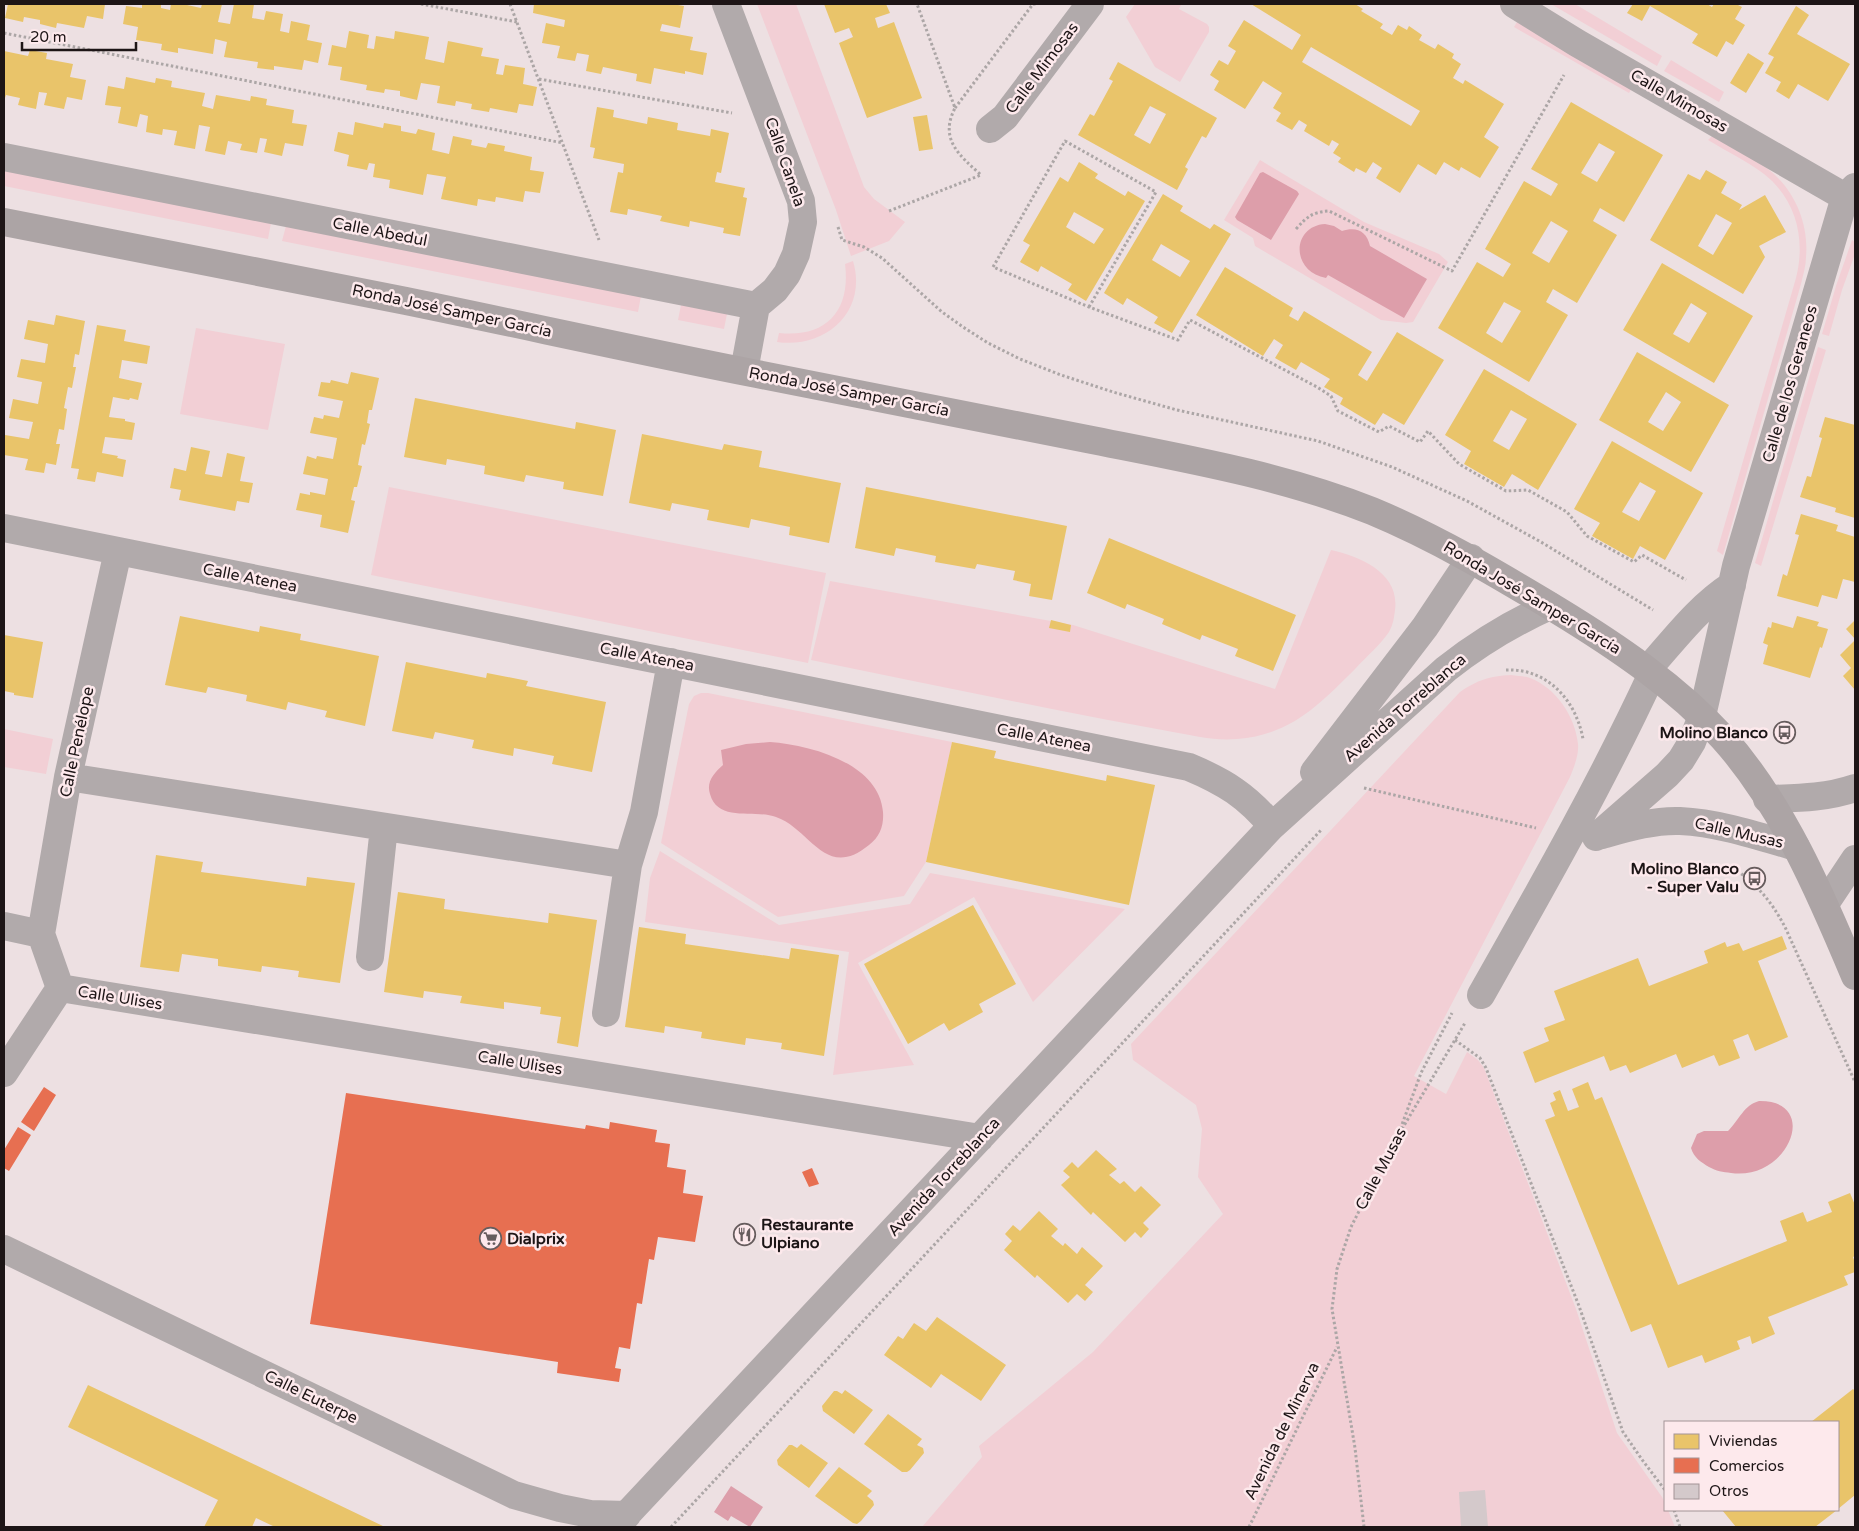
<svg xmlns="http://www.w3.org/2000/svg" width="1859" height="1531" font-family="'Varela Round',sans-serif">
<rect width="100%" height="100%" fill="#ede0e2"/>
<path fill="#f2cfd5" d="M757,4h39l68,183 10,12 31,23 -16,19 -38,15 -15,-46z
M1135,4h44l2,1 -2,4 28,15 2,3v5l-29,50 -25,-15 -29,-50z
M1551,4h24l87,52 -5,10z
M1517,22l115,66 -3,5 -115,-66z
M1671,60l53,32 -5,10 -55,-31z
M1712,136c18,11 39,21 56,33 27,21 41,55 38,88 0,9 -3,18 -5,27l-78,271 -6,-4 79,-273c10,-39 0,-79 -32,-104 -17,-13 -38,-23 -56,-34z
M1260,160l104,62 75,32 9,8 -35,60 -7,1 -25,-3 -126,-74 -2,-8 -29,-18z
M4,170l267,53 -3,16 -264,-53z
M286,226l355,70 -3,16 -356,-71z
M1852,240l3,2v12l-13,36 -13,46 -7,-2 14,-48z
M853,261c15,50 -27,88 -76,81l2,-9c47,5 72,-22 66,-69z
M681,305l46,9 -3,15 -46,-9z
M196,328l89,16 -17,86 -88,-16z
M1818,347l8,3 -65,216 -6,-3z
M389,487l437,86 -18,90 -437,-88z
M1331,550c30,7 69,23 64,60 -1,8 -2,15 -6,22 -9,13 -22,24 -33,36 -36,36 -65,67 -119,71 -22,2 -42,-3 -64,-7 -23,-4 -47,-9 -70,-13 -98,-19 -195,-39 -292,-59l19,-79 243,44 202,64z
M1511,675c6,1 13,1 19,3 26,10 45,38 48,66 1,11 -4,23 -8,33l-156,299 32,18 21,-42 11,8 6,8 92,241 41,124 45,64 3,6v7h3l7,17h-753l60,-70 -3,-11 114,-94 130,-138 -25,-37 4,-48 -6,-24 -63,-45 -2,-16 329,-352c18,-12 29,-16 51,-17z
M701,693h7l244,49 -26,120 -22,34 -126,21 -117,-74 28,-139 5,-8z
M4,729l49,10 -7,35 -42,-7z
M660,851l119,74 131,-21 20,-31 195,36 -92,93 -59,-105 -116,66 56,102 -81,10 16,-123 -204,-30 5,-44z"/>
<path fill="#dd9eaa" d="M1263,172l34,19 2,3 -28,46 -34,-20 -2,-3 25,-44z
M1325,224l9,2 8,5c14,-5 25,0 28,15l57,33 -23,39 -76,-43 -2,3c-36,-7 -34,-52 -1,-54z
M770,742c40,3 109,21 113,70 1,13 -3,25 -14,33 -44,36 -58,-16 -93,-28 -21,-8 -58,6 -66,-23 -4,-12 4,-21 13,-29l-2,-15 25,-6z
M1759,1101c62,-1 30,80 -28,72 -8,-1 -15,-2 -22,-6 -8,-5 -15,-9 -18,-19l6,-14 7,-3h24c11,-11 16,-26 31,-30z
M731,1486l32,21 -13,20 -19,-11 -3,5 -14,-9z"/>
<path fill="#e9c46a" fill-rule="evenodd" d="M8,4h97l-2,15 -16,-3 -3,12 -27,-5 -1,5 -16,-4v-4l-16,-3 -1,5 -18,-4z
M142,4h19v4l9,2 1,-6h16v1l14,3 1,-4h20l-4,18 12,2 4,-20h20l-2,14 12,2 2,-9 17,3 -3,17 9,2 2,-12 19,4 -3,15 15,3 -4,20 -14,-3 -2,10 -28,-4v4l-17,-2 1,-6 -34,-5 3,-15 -12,-3 -2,15 -35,-6v5l-17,-3 1,-6 -26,-4 2,-13 -15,-3 3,-18 16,2z
M534,4h138l12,2 -4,22 -18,-4 -2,7 33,6 -3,13 17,3 -4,22 -18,-4v3l-31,-6 -3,16 -15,-3 1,-7 -34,-7 -2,7 -15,-3 3,-16 -12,-2 -2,8 -18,-3 3,-12 -18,-3 4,-20 18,4 1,-7 -32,-7z
M824,4h62l4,9 -15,5 3,10 16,-6 28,76 -55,20 -28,-75 14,-6 -4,-9 -14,5z
M1251,4h104l8,5 -2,2 22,13 -3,4 12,7 6,-10 9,5 2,-4 13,9 -3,5 16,9 3,-5 16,10 -2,4 9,6 -8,14 10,6 2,-4 39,24 -20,33 15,10 -19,31 -19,-11 -2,4 -15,-9 -8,13 -18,-11 -18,29 -24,-15 6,-10 -9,-6 -7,11 -10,-5 -2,4 -16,-10 3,-4 -8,-5 6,-9 -7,-4 -3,6 -25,-15 3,-6 -8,-5 -7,10 -16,-9 5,-8 -8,-5 9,-15 -19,-12 -18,28 -31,-19 5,-9 -9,-6 9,-15 9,5 8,-14 -8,-5 16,-26 48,30 9,-15zM1311,47l109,64 -9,15 -109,-64z
M1633,4h74l5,3 2,-3h22l6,3 -7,12 10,6 -12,20 -7,-4 -9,16 -25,-14 6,-9 -48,-28 -8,15 -15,-8z
M1796,6l13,9 -12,19 53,30 -22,37 -30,-17 -9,15 -13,-8 5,-9 -16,-9 9,-16 -6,-3z
M349,31l20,4 -2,13 7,1 2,-13 18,3 1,-8 34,6 -4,22 19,4 4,-22 35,7 -2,8 18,3 -3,15 7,1 2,-10 20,3 -2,16 14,3 -4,19 -14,-2 -2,9 -27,-5 -1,4 -18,-3 1,-5 -16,-3 -1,5 -18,-3 3,-17 -19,-3 -4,17 -17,-4v-5l-15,-2 -1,4 -18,-3 1,-5 -27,-5 2,-13 -14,-2 4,-20 14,3z
M30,50l17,3 -1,6 27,5 -3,13 16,3 -4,20 -15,-3 -3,12 -20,-4 3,-12 -8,-1 -3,17 -18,-4 2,-7 -14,-3 -2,6v-50l24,5z
M1748,53l16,10 -18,30 -16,-10z
M1118,62l99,56 -11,20 -4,-2 -17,31 3,2 -11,21 -99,-55 12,-21 4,2 19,-35 -4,-2zM1150,106l16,8 -16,30 -16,-9z
M126,77l29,6 1,-5 16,3 -1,6 34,6 -3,13 11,3 3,-14 34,6 1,-5 16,3 -1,6 28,5 -2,13 15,2 -4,21 -18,-3 -3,13 -18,-4 3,-13 -7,-1 -3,15 -17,-3 2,-6 -14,-3 -3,14 -20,-4 5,-24 -11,-2 -4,24 -21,-4 3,-14 -14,-2 -1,6 -16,-3 2,-16 -8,-2 -3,13 -19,-4 3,-16 -16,-2 3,-19 16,3z
M1571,102l92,53 -39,67 -24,-14 -7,13 24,14 -40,68 -24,-14 -7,13 22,13 -39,67 -91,-54 39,-66 26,15 8,-13 -26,-15 39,-68 27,15 7,-12 -27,-15zM1599,143l16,9 -18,30 -16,-9zM1551,221l17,10 -19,32 -17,-10zM1504,302l17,9 -19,32 -16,-10z
M597,107l17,3 -1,7 34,7 1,-7 30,6 -1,7 33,6 1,-7 18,4 -8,40 -4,-1 -2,10 30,6 -2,9 4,1 -7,38 -17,-3 1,-5 -34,-7 -1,6 -29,-6 2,-5 -34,-7 -1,6 -17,-3 8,-40 5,1 1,-9 -31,-6 2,-10 -5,-1z
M927,115l6,34 -14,2 -6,-34z
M355,122l28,6 1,-5 17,3v5l15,3 2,-5 17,4 -3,17 17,4 4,-18 19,4 -1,5 15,3 2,-5 17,3 -1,5 28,6 -2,13 14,2 -4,21 -15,-2 -2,11 -27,-5 -1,5 -17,-3 -1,7 -36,-7 5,-22 -19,-3 -4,21 -34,-7 1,-8 -17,-3 2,-13 -6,-1 -2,7 -20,-4 2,-11 -15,-4 4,-19 15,3z
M1079,162l19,12 -3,4 30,18 3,-5 17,10 -59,100 -18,-11 4,-6 -31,-18 -3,6 -18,-10 10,-17 -7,-4 37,-64 8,5zM1074,212l30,17 -10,15 -28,-17z
M1706,170l21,12 -6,11 21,12 -3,5 26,-15 21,37 -27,14 6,11 -22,37 -93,-54 38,-66 12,6zM1716,214l16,9 -19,32 -15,-9z
M1163,194l20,12 -3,5 30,18 4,-5 17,10 -59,99 -18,-10 4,-6 -31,-19 -4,7 -19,-12zM1161,244l29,17 -10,16 -28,-17z
M1662,263l91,53 -39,67 -91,-53zM1691,303l16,10 -18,30 -16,-9z
M1225,267l68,41 -4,8 9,5 6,-10 68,41 -14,23 9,6 30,-49 47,28 -40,65 -21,-12 -8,12 -35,-21 3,-6 -19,-11 6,-8 -29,-17 -5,8 -21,-12 8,-13 -9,-6 -11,17 -67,-41z
M56,315l29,6 -6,34 -4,-1 -2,13h3l-4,21 -4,-1 -4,21 3,1 -3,21 -5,-1 -3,15h4l-4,21 -10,-2 -2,10 -19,-3 3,-11 -24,-4v-14l1,-6 24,4 4,-17 -24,-4 4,-19 25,5 4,-22 -25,-5 4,-18 24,4 3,-19 -24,-5 4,-19 26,5z
M97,325l29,5 -2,11 26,5 -3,18 -25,-4 -3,18 23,5 -4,17 -8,-2 -1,2 -16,-3 -4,20 16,2v2l10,2 -3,17 -27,-3 -3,16 16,3 -1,2 9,2 -3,17 -26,-5 -2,10 -18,-3 2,-10 -8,-1z
M1637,352l92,53 -38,67 -92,-52zM1666,392l15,10 -18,29 -15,-9z
M1484,369l93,55 -39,66 -26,-16 -8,13 -40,-23 7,-13 -26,-16zM1511,410l16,9 -18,31 -16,-9z
M351,372l28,6 -7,32h-3l-2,13 3,1 -5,21 -3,-1 -4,21 4,1 -5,21h-3l-3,13 4,1 -7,32 -28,-6 2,-12 -26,-5 4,-17 10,2v-3l15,3 3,-16 -25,-5 4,-18 9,3 1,-3 16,3 4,-21 -27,-5 4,-16 9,2 1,-4 15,3 4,-17 -25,-5 3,-14 9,1 1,-3 17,4z
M415,398l160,31 1,-7 40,8 -13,66 -40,-7 1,-7 -38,-7 -2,7 -40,-8 1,-8 -38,-7 -1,6 -42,-8z
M1825,417l30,8v93l-20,-6 1,-4 -36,-11 7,-21 4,1 11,-39 -3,-1z
M642,434l80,16 2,-6 38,7 -3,16 82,16 -12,60 -40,-8 1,-8 -39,-8 -2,9 -42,-8 2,-10 -37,-7 -2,8 -41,-8z
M1612,441l91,52 -38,67 -25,-14 -7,13 -41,-23 8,-13 -26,-14zM1640,482l16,9 -17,30 -17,-9z
M191,447l19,4 -5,23 17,3 5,-24 18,4 -5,24 13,2 -4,20 -12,-2 -2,10 -56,-11 2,-10 -11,-2 4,-20 12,3z
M866,487l201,39 -15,74 -23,-4 2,-12 -18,-4 2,-9 -38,-7 -2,5 -40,-7 1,-6 -40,-8 -2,8 -39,-8z
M1801,514l37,11 -2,6 19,6v45l-12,-3 -6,20 -15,-4 -4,12 -41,-11 6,-22 4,2 12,-41 -4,-1z
M1109,538l187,77 -23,56 -38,-15 3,-7 -36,-14 -2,5 -38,-16 2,-5 -37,-15 -2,5 -38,-16z
M180,616l79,16 1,-6 41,8 -1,6 79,16 -14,70 -40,-9 2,-6 -39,-9 -2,8 -40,-9 1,-6 -39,-8 -2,6 -41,-8z
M1797,616l22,6 -2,4 11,3 -6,19 -2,-1 -10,31 -47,-14 5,-19 -5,-2 5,-16 3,1 1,-6 21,6z
M1051,620l20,5 -1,7 -21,-4z
M1855,620v19l-9,-10z
M4,635l39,7 -10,56 -19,-3v-2l-10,-2z
M1855,640v50l-12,-14 8,-8 -11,-13z
M406,662l80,16 1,-5 41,8 -2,5 80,16 -14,70 -40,-8 2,-8 -40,-8 -1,8 -41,-8 2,-8 -39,-8 -2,7 -41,-8z
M952,742l44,9 -2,7 112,23 1,-6 48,10 -26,120 -203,-43z
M156,855l47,7 -2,10 105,14 1,-9 48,6 -15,100 -42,-6 1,-6 -37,-5 -1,6 -43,-6v-7l-36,-5 -3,18 -39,-5z
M398,892l47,7 -1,10 104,14 1,-10 48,7 -19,127 -21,-4 4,-26 -21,-3 1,-7 -37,-5v7l-44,-6 2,-7 -38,-5 -1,7 -39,-6z
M973,905l43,79 -37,20 4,8 -34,19 -5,-8 -36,21 -44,-80z
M639,927l47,7 -1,10 104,15 2,-11 48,7 -15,101 -43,-7 1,-6 -36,-5 -1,7 -44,-7 1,-6 -37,-6 -1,7 -39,-6z
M1782,936l5,13 -29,12 30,76 -33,14 -7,-17 -15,6 7,18 -21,8 -5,-11 -32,13 -6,-14 -46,19 -4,-8 -16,6 -6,-15 -69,27 -12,-31 26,-11 -5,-13 21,-8 -11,-29 84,-33 11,28 59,-23 -4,-12 21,-9 2,5 12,-4 4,8z
M1588,1082l7,18 7,-3 76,188 109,-44 -7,-20 23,-9 4,10 25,-10 -4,-10 22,-9 5,12v51l-2,1 2,6v9l-11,4 4,9 -80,32 7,17 -23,10 -2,-8 -13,5 3,8 -35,14 -3,-8 -34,13 -17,-44 -20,8 -86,-212 10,-4 -5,-13 6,-3 -3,-7 7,-3 8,21 11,-4 -7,-18z
M1096,1150l21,19 -8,6 11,9 4,-3 11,11 6,-6 20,19 -18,18 6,6 -8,9 -6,-6 -10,10 -32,-30 -2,3 -30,-30 9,-8 -7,-6 9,-9 6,6z
M1039,1211l19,18 -7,7 12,10 2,-3 12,11 5,-7 21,19 -18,19 8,7 -8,9 -8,-7 -9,9 -31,-28 -2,3 -31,-28 8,-9 -7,-7 8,-9 7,6z
M937,1317l69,48 -25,36 -40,-27 -10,14 -47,-33 14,-19 5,3 11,-16 12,8z
M88,1385l297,142h-110l-19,-9 -4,9h-48l14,-27 -150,-73z
M1853,1389l2,2v104l-17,14v-87h-27z
M845,1390l28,20 -19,24 -31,-23 -1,-5 12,-15h3l5,3z
M888,1414l34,25 -5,6 6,3 1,5 -14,17 -3,2h-5l-38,-28z
M801,1444l27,19 -19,25 -31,-23 -1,-5 12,-15h3l5,3z
M839,1467l33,24 -5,5 6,5 1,4 -13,16 -4,3 -4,-1 -38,-27z
M1722,1510h115l-22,17h-79z"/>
<path fill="#e76f51" d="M44,1087l12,8 -22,36 -13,-9z
M346,1093l239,36 1,-4 23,4 1,-7 47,8 -2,12 15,2 -3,23 19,3 -3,23 20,3 -8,46 -37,-5 -4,23 -5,-1 -7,45 -5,-1 -7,46 -11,-2 -4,21 6,1 -2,13 -62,-9 1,-11 -248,-38z
M18,1127l13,8 -22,36 -5,-3v-18z
M812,1168l7,16 -10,3 -7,-15z"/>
<path fill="#d4c9cb" d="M1485,1490l3,37h-27l-2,-35z"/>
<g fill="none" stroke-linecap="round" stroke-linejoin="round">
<path stroke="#aca6a6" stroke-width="3" stroke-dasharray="2.5 2.5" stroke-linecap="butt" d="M421,4l96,18
M510,4l89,236
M4,33l559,110
M539,79l193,34
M955,108l78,-104h4
M889,211l92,-36c-22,-20 -42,-36 -26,-67l-38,-104
M838,227l4,13 22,7 18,11 60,54 21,15 25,16 32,16 41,16 52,17 64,18 141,31 74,26 75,34 74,41 112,68
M1296,229c11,-12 16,-17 33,-18l123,60 112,-196
M1089,307l67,-115 -91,-51 -72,126 96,40 89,33 12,-20 127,67 14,9 7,15 41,21 10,-6 31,16 8,-11 31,33 47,27 22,-1 39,22 20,24 47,26 8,-7 44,25
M1506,670c41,-2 70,30 77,69
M1364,788l172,40
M1729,865c27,18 41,34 56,62l70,155
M1455,1040l25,18 6,10 93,238 44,126 20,29 22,29
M1402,1129l63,-106
M1397,1138l24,-65 31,-60
M1674,1510l6,17
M671,1527l651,-698
M1249,1527l88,-180
M1364,1527l-9,-79 -23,-139 5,-40 14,-42 46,-91"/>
<path stroke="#b1aaab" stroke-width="28" d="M726,4l75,197 2,21 -7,32 -9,20 -12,16 -19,16 -12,65
M1514,4l63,39 268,154
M990,129l15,-12 85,-113
M4,157l752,149
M4,528l1185,239c36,15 58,29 83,59
M1647,670c27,-30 51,-63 85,-85
M1314,772l111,-145 46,-69
M68,777l560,88
M1767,799c31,-1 59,-1 88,-11
M1602,835c25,-7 52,-15 78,-14 40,2 78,15 116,26
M1596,837l71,-62 14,-15 11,-18 10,-26 34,-150 109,-369 10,-10
M1825,904l30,-45
M4,926l37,8
M370,957l14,-130
M60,988l920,150
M60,988l-19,-54 27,-157 50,-226
M1481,995c60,-106 120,-211 171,-321
M606,1013l22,-148 16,-53 27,-150
M4,1073l56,-85
M4,1249l510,246 46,13 30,6 37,1
M615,1527l657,-701 174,-157c33,-26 66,-46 104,-63"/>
<path stroke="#aca4a5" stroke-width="28" d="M4,222c134,26 268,52 402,79 117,24 234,50 351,73 110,21 220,43 330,65 95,19 194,36 285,72 65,27 125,63 185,99 59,36 120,77 166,128 60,67 98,157 132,238"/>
</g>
<defs>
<symbol id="bus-ring" viewBox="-11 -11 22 22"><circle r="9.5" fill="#fde9ec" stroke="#665c5d" stroke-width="1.5"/><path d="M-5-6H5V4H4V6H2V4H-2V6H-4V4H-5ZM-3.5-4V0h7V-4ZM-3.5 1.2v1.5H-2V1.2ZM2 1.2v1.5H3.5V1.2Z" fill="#665c5d"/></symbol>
<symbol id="restaurant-ring" viewBox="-11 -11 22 22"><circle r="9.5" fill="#fde9ec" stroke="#665c5d" stroke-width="1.5"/><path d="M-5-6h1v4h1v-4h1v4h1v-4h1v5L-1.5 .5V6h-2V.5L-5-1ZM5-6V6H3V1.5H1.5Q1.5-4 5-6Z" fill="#665c5d"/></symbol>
<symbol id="supermarket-ring" viewBox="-11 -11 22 22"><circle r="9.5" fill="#fde9ec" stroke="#665c5d" stroke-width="1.5"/><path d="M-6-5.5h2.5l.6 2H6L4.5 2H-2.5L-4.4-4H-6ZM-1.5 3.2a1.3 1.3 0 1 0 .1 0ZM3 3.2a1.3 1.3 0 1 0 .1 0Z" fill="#665c5d"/></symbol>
</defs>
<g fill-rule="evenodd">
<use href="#bus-ring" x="1772" y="720" width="25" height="25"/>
<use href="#bus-ring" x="1742" y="866" width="25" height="25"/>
<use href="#restaurant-ring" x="732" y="1222" width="25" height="25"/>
<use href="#supermarket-ring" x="478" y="1226" width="25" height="25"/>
</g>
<g text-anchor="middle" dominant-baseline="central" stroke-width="5" stroke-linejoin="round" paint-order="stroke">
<g font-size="16" fill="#1d1516" stroke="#fde9ec">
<text transform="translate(1042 68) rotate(-53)">Calle Mimosas</text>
<text transform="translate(1679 101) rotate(30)">Calle Mimosas</text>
<text transform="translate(785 162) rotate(71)">Calle Canela</text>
<text transform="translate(380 232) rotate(11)">Calle Abedul</text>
<text transform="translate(452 311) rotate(12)">Ronda José Samper García</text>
<text transform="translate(1790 384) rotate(-74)">Calle de los Geraneos</text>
<text transform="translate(849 392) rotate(11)">Ronda José Samper García</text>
<text transform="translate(250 578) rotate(11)">Calle Atenea</text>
<text transform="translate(1532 598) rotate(31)">Ronda José Samper García</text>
<text transform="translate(647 657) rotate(11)">Calle Atenea</text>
<text transform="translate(1405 708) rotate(-41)">Avenida Torreblanca</text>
<text transform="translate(1044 738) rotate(11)">Calle Atenea</text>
<text transform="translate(77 742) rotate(-78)">Calle Penélope</text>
<text transform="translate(1739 833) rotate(13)">Calle Musas</text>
<text transform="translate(120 998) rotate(9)">Calle Ulises</text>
<text transform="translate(520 1063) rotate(9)">Calle Ulises</text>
<text transform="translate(1381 1169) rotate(-62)">Calle Musas</text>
<text transform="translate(944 1177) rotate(-47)">Avenida Torreblanca</text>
<text transform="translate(311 1397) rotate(26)">Calle Euterpe</text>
<text transform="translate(1282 1431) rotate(-64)">Avenida de Minerva</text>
</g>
<g font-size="16" font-weight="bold" fill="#1d1516" stroke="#fde9ec" text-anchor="end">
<text x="1768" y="733">Molino Blanco</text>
<text x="1739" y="869">Molino Blanco<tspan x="1739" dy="18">- Super Valu</tspan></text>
<text x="761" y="1225" text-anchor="start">Restaurante<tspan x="761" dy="18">Ulpiano</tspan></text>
<text x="507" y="1239" text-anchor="start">Dialprix</text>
</g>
</g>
<rect width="1859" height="1531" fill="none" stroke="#1d1516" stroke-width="10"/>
<rect x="1664" y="1421" width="175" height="90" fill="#fde9ec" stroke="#a39496"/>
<rect x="1674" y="1434" width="25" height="15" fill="#e9c46a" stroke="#a39496"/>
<text x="1709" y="1446" font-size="15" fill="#1d1516">Viviendas</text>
<rect x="1674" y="1458" width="25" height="15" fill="#e76f51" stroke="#a39496"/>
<text x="1709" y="1471" font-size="15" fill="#1d1516">Comercios</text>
<rect x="1674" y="1484" width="25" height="15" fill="#d4c9cb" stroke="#a39496"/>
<text x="1709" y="1496" font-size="15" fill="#1d1516">Otros</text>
<path d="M22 42v8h114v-8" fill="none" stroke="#1d1516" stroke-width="2.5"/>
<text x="30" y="42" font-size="15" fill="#1d1516" stroke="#fde9ec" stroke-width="4" paint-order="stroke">20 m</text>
</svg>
